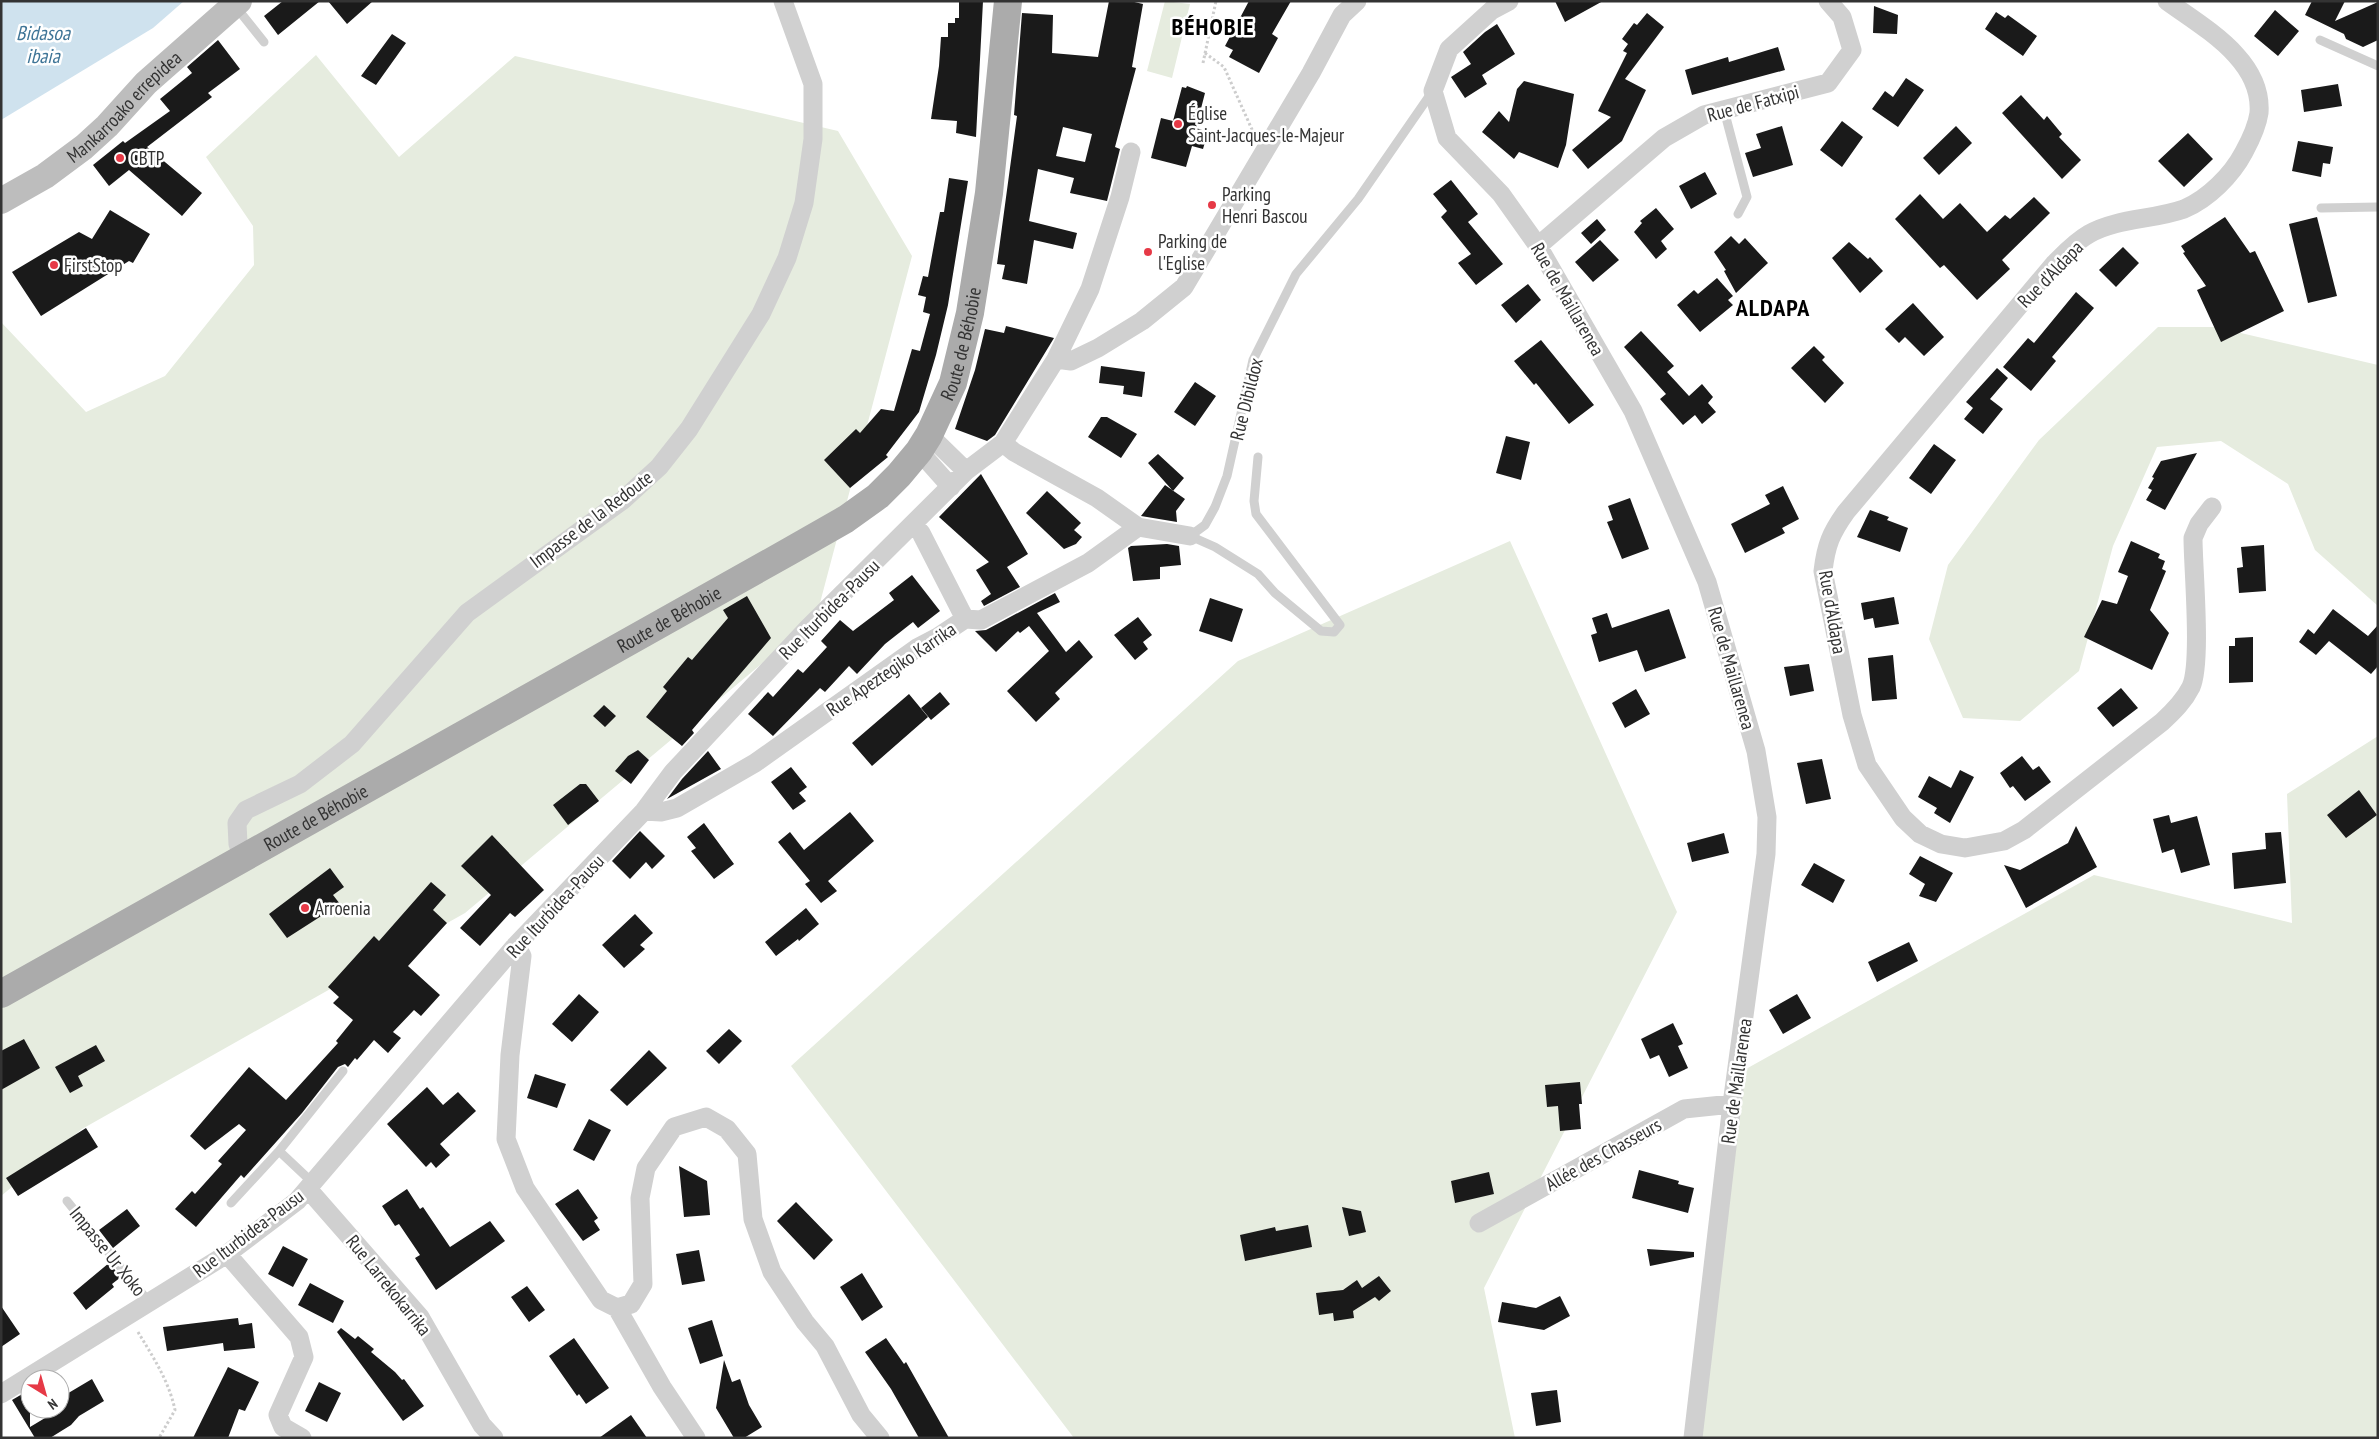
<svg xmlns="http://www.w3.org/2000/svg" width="2379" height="1439" font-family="'PT Sans Narrow',sans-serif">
<rect width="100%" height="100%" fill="#fff"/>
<path fill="#e6ecdf" d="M1165,1l25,3 -18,74 -25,-7z
M316,55l83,102 116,-101 323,75 74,125 -96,362 -351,295 -383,216 -81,67v-874l85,90 79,-36 89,-111 -1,-39 -47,-69z
M2158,327h57l163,38v241l-63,-56 -27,-66 -67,-43 -64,6 -44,99 -34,125 -59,50 -57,-3 -34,-79 19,-74 91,-125z
M1510,541l167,371 -193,376 31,150h-441l-283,-372 447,-405z
M2378,736v702h-685l44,-364 357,-199 198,48 -5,-129z"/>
<path fill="#cfe2ee" d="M1,1h183l-31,27 -152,92z"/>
<path fill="#1a1a1a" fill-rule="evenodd" d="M283,1h37l-42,34 -14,-19z
M328,1h45l-26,23z
M959,1h24l-7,136 -20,-4 1,-12 -26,-2 8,-53 2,-29h7v-14h7v-5h4z
M1109,1h21l13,3 -11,63 4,1 -21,79 5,2 -13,52 -37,-8 4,-15 -36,-9 -9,52 48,12 -4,16 -39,-9 -7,44 -25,-5 3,-14 -8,-1 20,-148 -3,-1 8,-102 31,2 -1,38 46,4zM1063,127l29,7 -7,28 -29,-6z
M1249,1h42l-19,33 6,4 -19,35 -30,-16 4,-7 -8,-4z
M1555,1h48l-38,21z
M2312,1h33l-10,20 43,-19v38l-15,7 -17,-8 -2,-5 -39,-19z
M1874,6l24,9 -1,19 -24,-1z
M2275,10l24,21 -21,25 -24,-20z
M1996,12l9,6 3,-3 29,21 -14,20 -38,-27z
M1647,13l17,14 -39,52 21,11 -24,51 -34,28 -16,-19 39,-33 -13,-6 29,-58 -4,-2 5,-7 -6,-5 12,-16 3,2z
M1497,24l18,30 -33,21 5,9 -22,14 -14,-21 20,-13 -8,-12 22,-20z
M392,34l14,9 -30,42 -15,-9z
M218,40l22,29 -32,24 4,4 -65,50 55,46 -20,23 -53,-46 -20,16 -16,-21 30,-24 2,2 45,-32 -10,-12 32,-26 -5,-6z
M1778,47l7,23 -93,25 -7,-25 43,-13 1,5z
M1906,78l18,12 -26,37 -26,-18 13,-18 8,6z
M1524,81l50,13 -8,51 -8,23 -39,-16 -5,7 -32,-27 17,-21 10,11 8,-33z
M2338,84l4,22 -38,6 -3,-22z
M1187,86l18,7 -9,35 12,4 -5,17 -11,-3 -6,21 -35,-9 10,-40 12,3 9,-34 4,1z
M2021,95l23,25 3,-4 15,18 -3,3 22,23 -19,19 -60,-66z
M1842,121l21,16 -21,30 -22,-17z
M1782,126l11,39 -40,12 -8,-24 16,-5 -5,-14z
M1956,126l16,17 -33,32 -16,-17z
M2188,133l25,26 -29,28 -26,-26z
M2298,141l35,6 -3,17 -7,-1 -2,14 -29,-6z
M1705,172l12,22 -26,15 -12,-23z
M949,178l19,3 -20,124 -12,50 -17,57 -33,43 2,2 -38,31 -26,-28 32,-31 4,4 21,-24 13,2 18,-62 8,2 10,-37 -7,-2 3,-15 -8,-2 5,-19 5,1 12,-65h4z
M1451,180l27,34 -10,8 35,42 -27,21 -18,-22 13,-9 -30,-37 6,-6 -14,-17z
M1920,194l23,25 17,-16 27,29 18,-17 5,4 24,-22 16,16 -48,47 8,9 -33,31 -33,-35 -4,3 -45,-49z
M1656,208l18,21 -13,12 6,8 -11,10 -22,-27 8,-9 -2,-2z
M110,210l40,24 -17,29 -4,-2 -88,55 -29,-44 67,-40 13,7z
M2225,217l25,36 5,-2 29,60 -63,31 -24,-52 9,-4 -23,-33 2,-1 -4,-6z
M2317,217l20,79 -29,7 -19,-79z
M1597,219l9,11 -15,14 -10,-11z
M1731,236l8,8 6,-6 23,25 -32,30 -12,-22 2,-1 -12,-18z
M1600,240l19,20 -26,22 -18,-20z
M1849,242l19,17 2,-2 13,14 -23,22 -28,-35z
M2123,247l16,16 -23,24 -17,-17z
M1717,278l16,18 -5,4 5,5 -33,27 -23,-27 17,-15 4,4z
M1528,284l13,16 -25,23 -15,-18z
M2076,292l18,16 -42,49 4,4 -25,30 -28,-24 25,-29 6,5z
M1913,303l31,34 -20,19 -19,-19 -6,6 -14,-14z
M1006,326l48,12 -59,97 -8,6 -32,-12 20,-59 10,-41 19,4z
M1641,331l33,35 -7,6 22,24 13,-12 11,13 -5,6 8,9 -14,12 -7,-9 -12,10 -23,-26 6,-5 -42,-47z
M1541,340l53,65 -25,19 -33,-41 -2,2 -20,-24z
M1814,346l11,11 -3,3 22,23 -19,20 -34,-35z
M1101,366l44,6 -3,25 -19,-3 1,-8 -25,-3z
M1997,368l11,10 -18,21 13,10 -20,25 -19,-15 9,-11 -7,-6z
M1195,382l21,14 -21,30 -21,-14z
M1101,417h6l30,17 -16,24 -33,-21z
M1506,436l24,6 -9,38 -25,-7z
M1934,444l22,16 -25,34 -22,-16z
M2197,453l-32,57 -19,-10 6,-10 -4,-2 6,-10 -2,-1 9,-16z
M1158,454l26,24 -11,13 -25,-28z
M981,474l47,80 -21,13 13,20 -36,19 -3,-5 10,-7 -15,-24 13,-8 -50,-45z
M1165,485l20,14 -9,12 1,11 -36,-6z
M1783,486l16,33 -17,9 3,5 -40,20 -14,-29 39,-20 -5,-9z
M1047,491l34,32 -7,7 8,7 -6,7 -12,5 -38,-36z
M1630,498l19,51 -27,10 -15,-37 6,-2 -5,-14z
M1870,510l19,7 -2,3 21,8 -8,24 -43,-15z
M2131,541l29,13 -2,4 7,3 -3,8 4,2 -16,39 19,23 -17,37 -68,-33 18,-37 15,4 11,-28 -10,-4z
M1167,544l12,2 2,19 -21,2v12l-27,2 -5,-33 3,-2z
M2264,545l2,46 -27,2 -2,-25 6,-1 -2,-20z
M912,575l28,36 -22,17 -5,-6 -28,22 -28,30 -8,-8 -24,26 -5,-4 -47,48 -25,-22 20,-22 5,5 25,-28 5,4 24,-26 -6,-6 19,-21 13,11 41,-31 -5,-7z
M1055,593l5,9 -23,11 29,39 13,-12 14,17 -38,36 5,6 -24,23 -29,-31 42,-40 -20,-25 -9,7 -2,-2 -22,21 -21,-21 11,-1z
M747,596l24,42 -79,92 2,3 -12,13 -36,-29 21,-26 -4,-4 25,-30 4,3 36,-42 -5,-8z
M1894,597l5,27 -24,4 -2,-10 -9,2 -3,-17z
M1210,598l33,11 -11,33 -33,-11z
M1669,609l17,49 -41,14 -8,-22 -38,12 -8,-27 6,-2 -5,-15 15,-5 5,15z
M2333,609l35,27 10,-11v41l-7,8 -42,-33 -13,14 -17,-13 9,-13 6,5z
M1138,617l14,18 -9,7 5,7 -13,11 -21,-25z
M2253,637v45l-24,1v-37h6v-8z
M1893,655l4,44 -25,2 -4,-43z
M1809,664l5,27 -24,5 -6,-29z
M2121,688l17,20 -25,19 -16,-19z
M1636,689l14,25 -25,14 -13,-25z
M940,692l10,12 -19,16 -10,-12z
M909,694l19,23 -56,49 -20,-23z
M604,705l12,11 -11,11 -12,-11z
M638,750l11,10 -18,24 -16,-13 13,-15z
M708,751l13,18 -54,30 15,-20z
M2022,756l11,14 6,-4 12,16 -26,19 -12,-15 -3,2 -10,-15z
M1822,759l9,40 -25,5 -9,-41z
M791,767l16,20 -8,6 7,8 -13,9 -22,-28z
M1960,770l14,7 -24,46 -16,-10 3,-5 -19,-11 11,-21 22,12z
M580,784h6l13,17 -31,24 -15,-20z
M2359,790l18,25 -31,23 -19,-23z
M850,812l24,29 -46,40 9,10 -16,12 -16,-19 5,-3 -32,-39 12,-10 14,18z
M2169,815l2,8 26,-7 13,49 -29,8 -7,-24 -12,4 -9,-34z
M704,823l30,41 -20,15 -23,-28 5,-3 -9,-11z
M2076,826l21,41 -71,41 -22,-43 16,5 48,-27z
M640,831l25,25 -13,13 -6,-7 -16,17 -18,-18z
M2281,832l5,51 -52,6 -2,-36 34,-4 -1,-16z
M1724,833l5,20 -37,9 -5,-19z
M492,835l52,55 -29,27 -5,-4 -30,33 -20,-18 31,-33 -30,-29z
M1920,856l33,17 -17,29 -17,-6 6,-12 -16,-10z
M1814,863l31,17 -12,23 -32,-18z
M330,868l14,19 -11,8 7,9 -53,34 -18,-24z
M431,882l15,13 -13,15 14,13 -39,43 32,29 -19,21 -7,-6 -21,22 8,6 -13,15 -14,-13 -17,20 -2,-2 -7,9 -3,-3 -7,3 -36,46 -58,65 -3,-3 -45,52 -21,-18 17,-18 3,3 27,-30 -4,-3 28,-31 -7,-6 -34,26 -15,-14 59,-69 37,33 52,-57 -2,-2 17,-21 -20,-17 6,-6 -11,-10 46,-51 5,5z
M806,908l13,16 -20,17 -1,-2 -22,17 -11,-14z
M635,914l18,19 -13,12 5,4 -21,19 -22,-23z
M1909,942l9,19 -41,21 -9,-20z
M579,994l20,18 -27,30 -20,-18z
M1797,994l14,24 -28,16 -14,-24z
M1673,1023l10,21 -5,2 10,22 -19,9 -10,-22 -9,4 -9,-20z
M729,1029l13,12 -23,23 -13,-13z
M24,1039l16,29 -39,22v-39z
M96,1045l9,16 -27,15 5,10 -13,7 -15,-26z
M649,1050l18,18 -40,38 -17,-16z
M535,1074l31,10 -9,24 -30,-10z
M1580,1082l2,22h-3l2,25 -21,2 -2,-25 -11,1 -2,-22z
M427,1087l16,18 15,-13 18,19 -36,33 10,11 -14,13 -5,-6 -5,5 -39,-43z
M589,1119l22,11 -17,31 -21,-11z
M86,1128l12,19 -80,49 -12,-18z
M679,1166l28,15 3,34 -26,2z
M1639,1170l40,11 -1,3 16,4 -6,25 -56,-15z
M1489,1172l5,22 -39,9 -4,-22z
M407,1189l13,20 3,-2 27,40 40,-26 15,20 -69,49 -21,-32 5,-3 -21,-31 -4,2 -13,-20z
M578,1189l20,29 -4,3 6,9 -17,11 -28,-37z
M796,1202l37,38 -19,20 -37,-39z
M1342,1207l19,4 5,21 -17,4z
M127,1209l13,17 -27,22 -14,-18z
M1308,1225l4,22 -67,14 -5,-26 35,-8 1,4z
M283,1246l25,13 -15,28 -25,-13z
M1647,1249l47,3v5l-44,9z
M699,1250l6,31 -23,4 -6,-31z
M109,1263l12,14 -9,7 2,3 -28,23 -13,-17z
M862,1273l21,34 -21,14 -22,-34z
M1379,1276l12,15 -12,10 -4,-4 -22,14 1,7 -20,3 -1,-8 -14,2 -3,-22 27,-3 14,-10 5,8z
M310,1283l34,18 -11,22 -35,-18z
M527,1286l18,24 -16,12 -18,-25z
M1560,1296l10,20 -26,14 -46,-8 4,-20 34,6z
M1,1306l19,28 -19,13z
M238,1318l1,7 13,-2 3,25 -31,3 -1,-8 -56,8 -4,-24z
M712,1320l11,36 -23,8 -12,-36z
M341,1328l14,11 3,-3 16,13 -3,3 24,20 7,8 2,-1 20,27 -21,15 -66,-89z
M574,1338l35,50 -23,16 -7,-10 -2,2 -28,-40z
M886,1338l18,26 2,-2 43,76h-30l-28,-49 -26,-37z
M724,1360l8,22 8,-3 9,26 13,22 -18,11h-10l-18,-30z
M228,1367l31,15 -14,29 -6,-2 -11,29h-35z
M92,1379l12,22 -25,15 -8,9 -21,13h-15l-23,-38 12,-7 6,8v26l30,-18v-11z
M319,1382l22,11 -14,29 -22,-11z
M1557,1390l4,32 -25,4 -5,-33z
M631,1415l16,23h-48z"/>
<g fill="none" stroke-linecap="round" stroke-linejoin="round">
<path stroke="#cdcdcd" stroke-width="3" stroke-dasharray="2.5 2.5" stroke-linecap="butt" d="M1205,53l19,14 30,67
M1203,63l13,-62
M138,1332c15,25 31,49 37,78l-16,28"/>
<path stroke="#d0d0d0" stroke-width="9" d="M236,7l28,35
M2320,40l58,26
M1724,110l23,87 -9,17
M2321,208l57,-1
M1190,536l15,-11 10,-18 12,-31 26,-116 43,-86 62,-75 74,-107
M1190,536l25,11 43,27 17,19 46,38 13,1 6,-7 -84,-111 -2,-13 4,-44
M279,1151l34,32
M67,1201l82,101
M231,1203l48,-52 64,-80"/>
<path stroke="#d0d0d0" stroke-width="19" d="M1509,1l-17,9 -43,39 -16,42 14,47 54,56 37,52 95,165 74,171 49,169 11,66 -1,37 -34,250 -39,334
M2167,1c37,27 96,59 92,112 -2,14 -9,28 -15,39 -12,23 -36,47 -60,57 -31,11 -67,9 -95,25 -14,8 -24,19 -35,30l-208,248c-15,21 -20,33 -23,59l29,144 15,50 36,53 17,16 21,10 24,4 39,-7 20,-11 138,-108c12,-11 22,-21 29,-35 11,-24 2,-119 2,-149l6,-14 13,-17
M1538,246l126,-108 40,-23 124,-32 24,-33 -10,-33 -14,-16
M1056,359l15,2 27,-13 44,-27 42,-34 127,-214 31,-58 15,-14
M929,435l37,36
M1003,443l11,9 83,46 41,29 52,9
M919,451l32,36
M913,524l8,9 44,86
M644,811l17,1 16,-4 78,-45 162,-115 21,-11 27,-18 16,1 107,-57 50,-36
M244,857l-6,-13 -1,-21 9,-13 54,-26 52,-40 115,-131 156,-113 36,-33 30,-38 72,-115 26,-56 17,-55 9,-64v-55l-30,-83
M516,945l6,11 -12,99 -4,84 19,49 76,112 16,8 45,79 34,51
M308,1189l112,128 62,108 12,13
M1479,1223l205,-114 48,-5
M227,1254l72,83 5,20 -26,58 5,12 19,11
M617,1308l14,-4 12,-20 -3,-86 6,-30 28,-41 32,-10 21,12 20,25 6,65 19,53 33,50 20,24 36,69 19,23
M1,1394l226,-140 70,-53 219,-256 128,-134 29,-39 135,-144 158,-157 37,-28 53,-84 34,-70 30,-92 11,-45"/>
<path stroke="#bdbdbd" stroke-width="26" id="s1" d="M1,201l44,-25 39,-29 23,-21 39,-43 93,-82"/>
<path stroke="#ababab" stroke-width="28" id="s2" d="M1,994l789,-443 56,-32 32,-23 21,-21 20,-24 10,-16 24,-52 17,-70 19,-120 19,-192"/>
</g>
<g fill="#e63946" stroke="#fff" stroke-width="2">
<circle cx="1178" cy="124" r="5"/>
<circle cx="120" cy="158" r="5"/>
<circle cx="1212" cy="205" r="5"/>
<circle cx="1148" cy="252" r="5"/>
<circle cx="54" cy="265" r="5"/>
<circle cx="305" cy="908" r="5"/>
</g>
<g text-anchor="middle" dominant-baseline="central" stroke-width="5" stroke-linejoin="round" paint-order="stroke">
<g font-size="19" fill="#333" stroke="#fff">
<text transform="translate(1753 103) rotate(-15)">Rue de Fatxipi</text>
<text stroke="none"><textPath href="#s1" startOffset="156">Mankarroako errepidea</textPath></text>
<text transform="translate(2050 274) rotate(-46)">Rue d'Aldapa</text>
<text transform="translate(1568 299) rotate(60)">Rue de Maillarenea</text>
<text stroke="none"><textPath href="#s2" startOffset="1186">Route de Béhobie</textPath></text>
<text transform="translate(1246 399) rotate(-76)">Rue Dibildox</text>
<text transform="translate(591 519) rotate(-37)">Impasse de la Redoute</text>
<text transform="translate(829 609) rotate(-45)">Rue Iturbidea-Pausu</text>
<text transform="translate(1833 612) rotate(80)">Rue d'Aldapa</text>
<text stroke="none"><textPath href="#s2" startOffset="766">Route de Béhobie</textPath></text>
<text transform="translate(1732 668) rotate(74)">Rue de Maillarenea</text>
<text transform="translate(891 669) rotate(-34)">Rue Apeztegiko Karrika</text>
<text stroke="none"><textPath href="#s2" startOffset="361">Route de Béhobie</textPath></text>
<text transform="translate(555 906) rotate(-47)">Rue Iturbidea-Pausu</text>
<text transform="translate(1736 1081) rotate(-82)">Rue de Maillarenea</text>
<text transform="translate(1603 1154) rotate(-29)">Allée des Chasseurs</text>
<text transform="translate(248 1233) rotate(-37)">Rue Iturbidea-Pausu</text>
<text transform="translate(108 1251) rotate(51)">Impasse Ur Xoko</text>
<text transform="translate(389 1285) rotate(51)">Rue Larrekokarrika</text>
</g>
<g font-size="19" fill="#333" stroke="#fff" text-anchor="start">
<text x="1188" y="113">Église<tspan x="1188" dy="22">Saint-Jacques-le-Majeur</tspan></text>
<text x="130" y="158">CBTP</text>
<text x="1222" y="194">Parking<tspan x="1222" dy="22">Henri Bascou</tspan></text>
<text x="1158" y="241">Parking de<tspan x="1158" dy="22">l'Eglise</tspan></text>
<text x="64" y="265">FirstStop</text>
<text x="315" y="908">Arroenia</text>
</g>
<g font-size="20" font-style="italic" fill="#3f7597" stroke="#fff">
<text x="43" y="33">Bidasoa<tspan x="43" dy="23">ibaia</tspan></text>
</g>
<g font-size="24" font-weight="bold" letter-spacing="1" fill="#000" stroke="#fff">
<text x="1213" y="26">BÉHOBIE</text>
<text x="1773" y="307">ALDAPA</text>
</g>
</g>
<rect width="2379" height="1439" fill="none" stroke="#333333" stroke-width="5"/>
<g transform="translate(45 1394) rotate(143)"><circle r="24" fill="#ffffff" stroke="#adadad"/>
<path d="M0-4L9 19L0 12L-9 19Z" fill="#e63946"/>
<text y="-8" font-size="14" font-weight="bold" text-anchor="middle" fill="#333333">N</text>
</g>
</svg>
